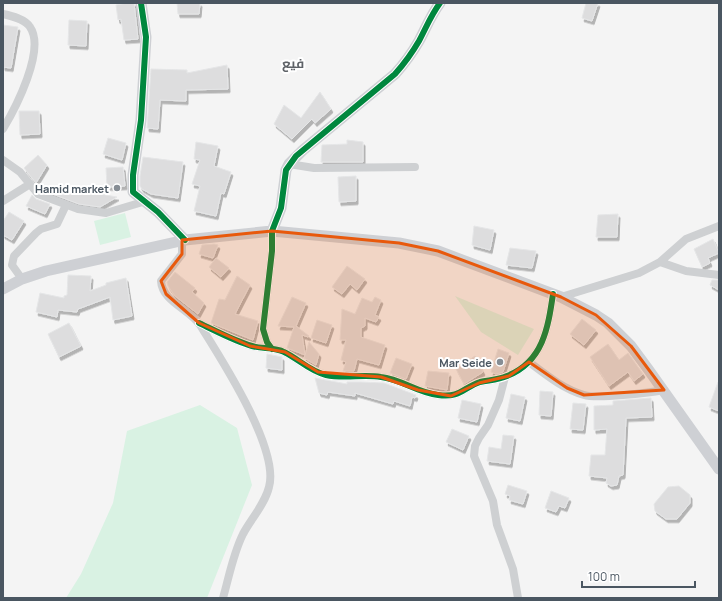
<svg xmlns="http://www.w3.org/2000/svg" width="722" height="601" font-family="Manrope,Cairo,sans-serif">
<defs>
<filter id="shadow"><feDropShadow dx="2" dy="3.5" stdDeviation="0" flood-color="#0004"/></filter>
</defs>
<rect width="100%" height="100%" fill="#f4f4f4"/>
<path fill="#d9f2e3" d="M125,213l6,24 -31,8 -6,-24z
M455,296l79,33 -16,26 -37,-23z
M200,405l37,23 15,57 -45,113h-141l15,-24 32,-71 14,-72z"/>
<path fill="#ddddde" stroke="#e5e6e7" filter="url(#shadow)" d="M127,3h7l4,36 -14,1 -3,-21 -3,1 -2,-15z
M177,3h23l-1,11h-21z
M586,3h12l-6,18 -10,-3z
M69,20l18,1 -1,25 -18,-1z
M3,25l15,2 -7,41 -8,-1z
M227,65l1,24 -42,1v11l-26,-1 -2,29 -11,-1 4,-59 36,1v3z
M320,92l11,17 -16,14 -3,-4 -20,20 -18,-15 10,-19 17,13z
M19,111h20l1,23 -20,1z
M108,138l18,5 -4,17 -19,-6z
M347,140l16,2v20h-42l1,-17 25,-1z
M196,142l22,4 -4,20 17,6 -7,22 -3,-1 -5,23 -22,-5 6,-25 -8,-2 8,-24 -6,-1z
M38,155l9,10 -11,18 -12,-15z
M143,157l40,5 -5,36 -27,-4 -9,-5 -2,-3v-10z
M123,167l2,19 -18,1 -1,-19z
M356,176v25l-17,1 -1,-25z
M52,186l27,4 38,7 -17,10 -21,-3 -29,-11z
M32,195l4,4 14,5 -5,10 -19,-8z
M9,212l15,9 -12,19 -9,-5v-14z
M618,214l-1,23h-21l2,-22z
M474,226l20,4 -4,20 -18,-5z
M713,239l6,14 -11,5 2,5 -8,4 -8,-18z
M214,244l4,1 -5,13 -14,-4 3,-9z
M510,248l26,3 -4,17 -26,-3z
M216,258l13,10 -8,9 -12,-10z
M347,266l18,13 -8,11 -7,-6 -8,10 -10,-7z
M175,272l20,16 -3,4 12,11 -6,11 -23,-18 -7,-10 -1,-4z
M68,275l23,1 -1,15 16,-6v-2l20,-5 6,38 -19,4 -3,-23 -32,12 -1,3 -19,-2 -1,7 -21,-5 4,-19 24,5v-2l3,-1z
M237,276l13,9 -15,29 23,7 -5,19 -42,-17 8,-24 6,1z
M712,280h7v10l-9,-5z
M292,297l14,6 -10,23 13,10 -1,1 -6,-2 3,20 4,-13 10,12 -3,11 -12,-7 1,-3 -18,-7 7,-21 -16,-1z
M375,297l6,3 -6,15 4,2 -3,5 -11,-4v8l-4,2v9l24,8 -6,20 -22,-6 -3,12h-11l3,-9 -5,-2 5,-20h-6l2,-31 13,5 7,-16 10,4z
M582,319l14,11 -12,15 -14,-11z
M317,320l15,5 -6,18 -15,-5z
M69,323l12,23 -22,11 -11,-23z
M608,344l11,16 9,-7 15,21 -9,7 -6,-9 -19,14 -19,-29z
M498,349l11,4 -6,19 -7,2 -5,-2z
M267,354l15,3v13l-16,-2z
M475,356l8,16 -19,12 -8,-15z
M396,358l16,6 -6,15 -16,-6z
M428,371l21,2 -2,17 -22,-4z
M315,378l32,6v-2h14l23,1 32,12 -1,3 -3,-1 -2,9 -16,-5 -1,3 -38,-11v3l-27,-4 -1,3 -8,-2z
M718,382h1v29l-10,-4z
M540,391l13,1 -2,24 -12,-1z
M511,394l14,3 -5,24 -14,-3z
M651,398l1,19 -26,1 -3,57 -4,1 -2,9 -6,1 -5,-3 1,-5 -18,-2 2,-21h14l2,-26 -13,1v-24l19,-1v-4z
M462,400l19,4 -4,18 -19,-4z
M573,403l13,1 -3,26 -13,-1z
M452,429l17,7 -6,14 -17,-8z
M503,435l11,1 -4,28 -23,-3 2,-14 12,2z
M508,485l19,6 -4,13 -14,-4 1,-4 -5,-2z
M679,486l11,9v8l-13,16h-11l-11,-8 -1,-7 14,-17z
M551,491l18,7 -4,10 -6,-2 -3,6 -11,-4z"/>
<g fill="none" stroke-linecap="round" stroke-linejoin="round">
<path stroke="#ced0d2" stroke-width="8" d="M3,14c9,2 22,5 27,13 16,23 -15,82 -27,102
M3,160l17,12 18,22 40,15 28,4 40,-12
M289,164l25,4 101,-1
M3,201l27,-17
M182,240v14l-21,27c1,20 28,28 39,44 20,32 80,124 69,162 -4,17 -18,32 -26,47 -10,20 -14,43 -20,64
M660,262l26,9 33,4
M22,279l-10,-14 2,-9 22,-23 5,-4 16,-5 9,-19
M561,297l78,-24 21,-11 26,-23 33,-13
M199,323c17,8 35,18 53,23 10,3 23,1 32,6 15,7 25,19 42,23 18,4 37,-1 55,2 20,2 37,16 57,18 23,3 24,-7 42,-13 9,-2 18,-2 27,-6 36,-14 41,-48 46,-82
M272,349l-5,-7 -4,-13 9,-78v-20
M529,362c16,12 34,27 55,33 13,4 64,-2 80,-5
M505,377l-6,23 -11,25 -9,13 -4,8 -1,10 19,45 4,24 16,44 5,29"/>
<path stroke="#ced0d4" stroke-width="11" d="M141,3l5,34 -5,83 -8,55v17l25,20 27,28
M272,231l9,-23 5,-38 3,-6 14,-14 92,-76c9,-10 17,-21 24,-33 7,-13 12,-26 21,-38
M3,289l19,-10 24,-8 139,-31 87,-9 127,12 39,8 123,46 35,18 12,8 23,23 17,23 71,100"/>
<defs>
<path id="cycleway" d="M141,3l5,34 -5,83 -8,55v17l25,20 27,28
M199,323c17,8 35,18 53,23 10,3 23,1 32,6 15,7 25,19 42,23 18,4 37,-1 55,2 20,2 37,16 57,18 23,3 24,-7 42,-13 9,-2 18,-2 27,-6 36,-14 41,-48 46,-82
M272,349l-5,-7 -4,-13 9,-78v-20l9,-23 5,-38 10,-14 99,-82c9,-10 17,-21 24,-33 7,-13 12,-26 21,-38"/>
</defs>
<use href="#cycleway" stroke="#fff" stroke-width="8"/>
<use href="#cycleway" stroke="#00873e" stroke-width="6"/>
</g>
<path fill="#e8590c" fill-opacity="0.2" stroke="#e8590c" stroke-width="3" stroke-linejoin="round" d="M272,231l127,12 39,8 123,46 35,18 35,31 33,44 -80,5 -17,-7 -38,-26 -20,14 -30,7 -28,13 -33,-6 -37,-13 -63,-5 -33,-20 -35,-6 -51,-23 -33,-29 -5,-13 21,-27v-14z"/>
<g fill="#868d94" stroke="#fff" stroke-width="1.5">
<circle cx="117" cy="188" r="4"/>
<circle cx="500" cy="362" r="4"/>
</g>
<g text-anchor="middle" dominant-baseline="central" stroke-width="4" stroke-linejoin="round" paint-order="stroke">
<g font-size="11" font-weight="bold" fill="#4a5661" stroke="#fff" text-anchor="end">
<text x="109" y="188">Hamid market</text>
<text x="492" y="362">Mar Seide</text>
</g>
<g font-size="13" font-weight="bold" fill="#5f6368" stroke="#fff">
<text x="293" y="63">فيع</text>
</g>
</g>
<rect width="722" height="601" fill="none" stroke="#4a5661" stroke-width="8"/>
<path d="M582 581v6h113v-6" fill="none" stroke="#4a5661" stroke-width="2"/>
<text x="588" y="581" font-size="12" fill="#4a5661" stroke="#ffffff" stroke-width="3" paint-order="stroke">100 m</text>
</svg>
